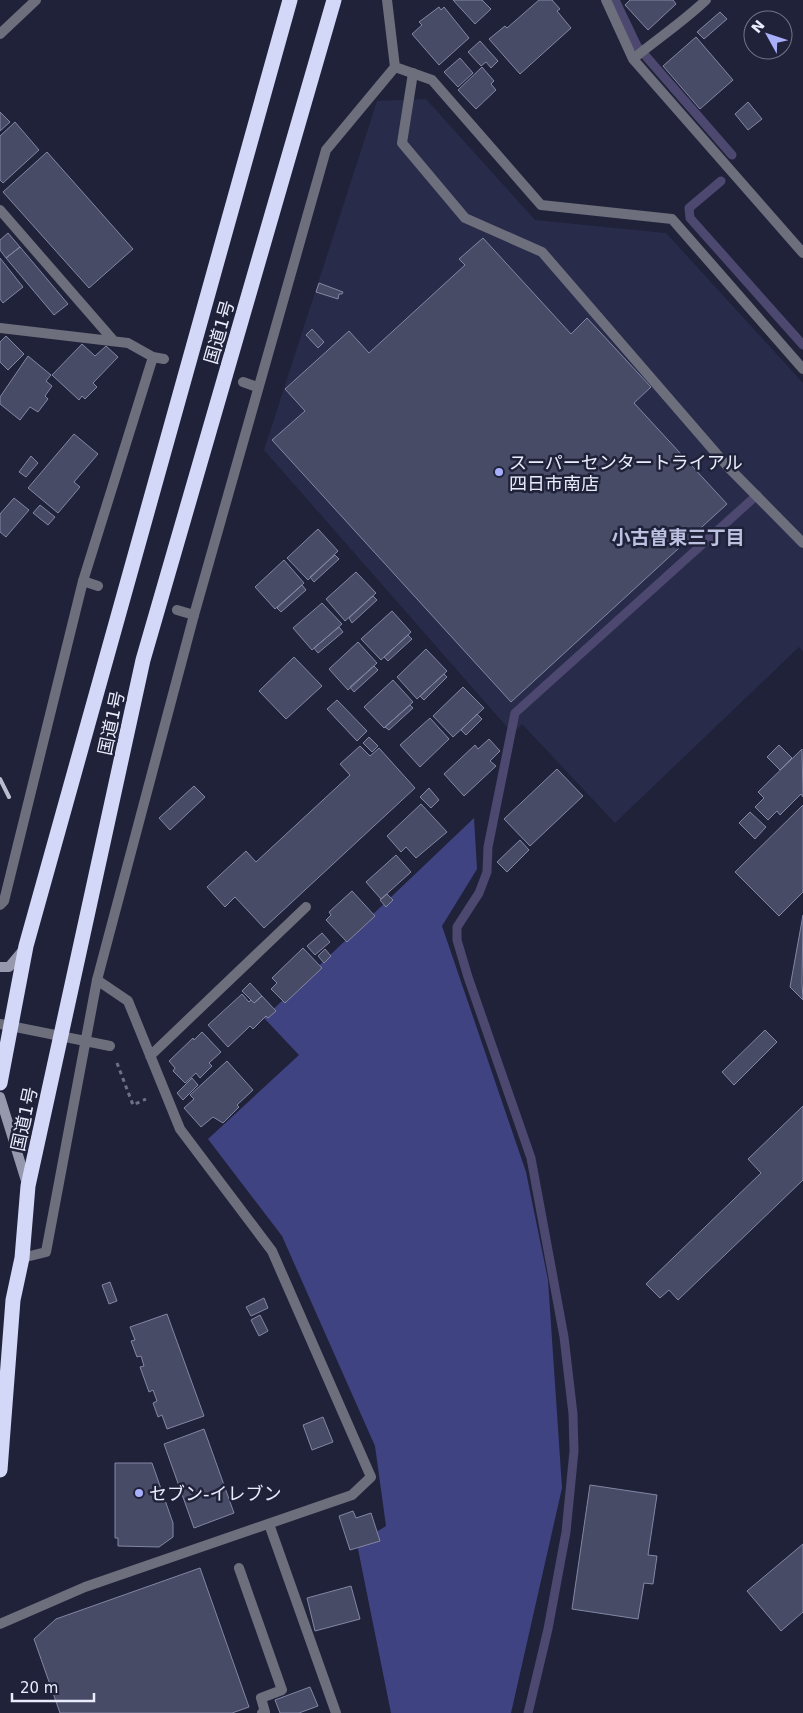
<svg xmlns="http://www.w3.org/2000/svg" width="803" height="1713" font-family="'DejaVu Sans','Noto Sans JP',sans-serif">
<rect width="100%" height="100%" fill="#20223a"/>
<path fill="#282b49" d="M426,99l109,121 131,13 137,150v268l-4,-4 -184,176 -93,-99 -9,10 -249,-284 113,-349z"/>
<path fill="#404381" d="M474,818l3,51 -35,57 84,246 22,108 14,208 -51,225h-120l-34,-169 29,-18 -11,-80 -93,-210 -74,-97 91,-84 -35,-37z"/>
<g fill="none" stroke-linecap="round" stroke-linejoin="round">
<path stroke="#4c486f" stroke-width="9" d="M615,0l22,46 95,109
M721,181l-32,27 1,10 113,127
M528,1713l20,-84 18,-97 8,-81 -1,-37 -9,-77 -33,-179 -63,-181 -11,-37v-13l22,-34 8,-21 1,-25 27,-134 242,-218"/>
</g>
<path fill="#484b66" stroke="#8387a4" d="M453,0h29l9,9 -16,15z
M539,0h13l8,9 -3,2 14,17 -51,46 -31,-35 16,-13 2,2z
M630,0h43l3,4 -28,26 -23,-25z
M439,7l2,3 3,-3 25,31 -30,27 -27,-31 10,-9 -3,-3z
M720,12l7,7 -23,20 -7,-7z
M696,37l37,43 -33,29 -37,-43z
M480,41l18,20 -7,7 -5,-6 -5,4 -13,-14z
M460,58l13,15 -15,14 -14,-15z
M482,67l12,14 -3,3 5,6 -20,19 -18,-19z
M748,102l14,17 -14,11 -13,-16z
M0,112l10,10 -10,9z
M15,122l24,28 -36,33 -3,-3v-44z
M47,152l86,97 -44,39 -86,-96z
M8,233l12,14 -14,11 -6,-8v-10z
M483,238l88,96 16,-16 64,69 -17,16 93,101 -216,198 -239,-262 33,-29 -20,-22 64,-58 20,22 96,-88 -6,-6z
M20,247l48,57 -14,11 -48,-57z
M0,258l23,29 -20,16 -3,-4z
M319,283l24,9 -1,2h-3l-1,5 -22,-7z
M312,329l12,13 -6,6 -12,-13z
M6,336l18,18 -16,16 -8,-8v-20z
M82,344l13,12 11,-10 12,11 -25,26 4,4 -12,12 -3,-3 -3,4 -27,-25z
M28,356l23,19 -5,6 6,5 -7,10 3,3 -10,13 -8,-5 -10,13 -20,-16v-7z
M74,434l24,20 -24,28 6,5 -22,26 -30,-25z
M31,456l7,7 -12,14 -7,-5z
M14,498l15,12 -23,27 -6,-5v-18z
M40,505l15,12 -7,8 -15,-12z
M318,529l20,22 -30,29 -21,-22z
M335,555l4,4 -25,23 -4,-5z
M284,560l20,23 -29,26 -20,-22z
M356,572l20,21 -31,28 -19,-22z
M302,585l4,5 -25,22 -4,-4z
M373,596l4,4 -25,23 -3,-5z
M322,603l20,21 -30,26 -19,-22z
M392,611l19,21 -30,28 -20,-21z
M339,627l4,5 -25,21 -4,-5z
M408,635l4,4 -24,22 -4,-4z
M358,642l19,21 -29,27 -19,-21z
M426,649l21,22 -30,28 -20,-22z
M294,657l28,29 -36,33 -27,-28z
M374,666l4,4 -24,22 -4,-5z
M444,674l3,3 -23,23 -4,-4z
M393,680l20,22 -29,26 -20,-21z
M463,687l21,21 -31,29 -20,-21z
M337,700l30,31 -10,10 -30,-32z
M410,705l3,3 -24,22 -4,-3z
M477,714l5,5 -16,16 -5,-5z
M430,718l19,21 -29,28 -20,-22z
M369,737l9,9 -6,6 -9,-9z
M489,739l11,12 -10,10 6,5 -32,30 -20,-22 31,-29 3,4z
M779,745l13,13 -12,12 -13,-13z
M360,746l10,10 9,-8 36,40 -151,140 -29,-31 -10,10 -18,-20 39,-36 10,11 94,-87 -10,-11z
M802,749l1,48 -2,-3 -21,21 -3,-4 -9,9 -13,-13 9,-9 -6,-6z
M557,769l26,27 -53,50 -26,-27z
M194,786l11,11 -35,33 -11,-12z
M429,788l10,12 -8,8 -11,-11z
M421,804l26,28 -31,26 -10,-11 -5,5 -14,-16z
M803,805v87l-24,24 -44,-44z
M750,812l16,15 -11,12 -16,-16z
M520,840l9,10 -22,22 -10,-10z
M396,855l15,17 -30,27 -15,-17z
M352,891l23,25 -28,26 -21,-22 5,-5 -2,-3z
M387,894l6,6 -7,7 -6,-7z
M803,915l-1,68 1,17 -13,-13z
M322,933l8,9 -15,13 -8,-9z
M303,948l19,20 -37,35 -14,-14 6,-6 -5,-5z
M325,949l6,7 -7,7 -6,-7z
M250,983l12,13 -8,7 -12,-12z
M242,994l7,8 2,-2 3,3 8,-7 14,15 -8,7 -2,-2 -13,13 -3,-3 -22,21 -20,-22z
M765,1030l12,12 -43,43 -12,-13z
M202,1032l19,20 -12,11 3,3 -12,12 -4,-5 -11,10 -12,-12 2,-3 -6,-7 24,-23 1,2z
M227,1061l26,29 -16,15 2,2 -16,16 -10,-6 -12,10 -17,-19 10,-9 -4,-4z
M192,1078l6,7 -15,15 -6,-7z
M803,1106v74l-125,120 -9,-10 -9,8 -14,-14 115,-111 -13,-14z
M110,1282l7,19 -8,3 -7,-19z
M264,1298l4,10 -17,8 -5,-9z
M167,1314l37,102 -37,13 -5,-14 -4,2 -5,-14 4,-2 -4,-11 -4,2 -9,-25 4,-1 -3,-10 -4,1 -6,-16 4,-1 -5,-13z
M260,1315l8,16 -9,5 -8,-16z
M323,1417l10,25 -21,8 -9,-25z
M204,1429l30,84 -40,15 -30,-84z
M115,1463h37l21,60v14l-14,10 -41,-1v-8h-3z
M590,1485l67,10 -9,60 9,1 -4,28 -9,-1 -6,36 -66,-10z
M353,1511l3,7 15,-5 9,28 -30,9 -11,-34z
M803,1544v68l-22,19 -34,-40z
M200,1568l49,139 -17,6h-172l-26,-74 22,-20z
M351,1586l9,33 -45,12 -8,-33z
M310,1687l8,19 -19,7h-19l-5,-13z"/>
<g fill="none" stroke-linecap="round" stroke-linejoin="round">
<path stroke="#6e7085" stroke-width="3" stroke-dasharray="4 4" stroke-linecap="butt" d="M117,1063l16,42 13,-6"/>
<path stroke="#6d6f7c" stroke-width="10" d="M413,73l-11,70 63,75 77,34 186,215 75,76
M243,382l14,5
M83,581l15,5
M177,610l17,5
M150,1056l156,-149
M239,1568l43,122 -21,8 4,14 -3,1
M0,1624l85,-37 267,-92 19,-18 -99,-226 -92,-122 -52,-128 -31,-21"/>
<path stroke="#6d6f7c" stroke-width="10" d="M606,0l27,59 170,194
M0,34l36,-34
M633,59c24,-20 50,-37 73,-59
M395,67l37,13 109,125 131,14 131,150
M0,210l113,130
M0,328l128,15 25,14 11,2
M0,905l4,-4 79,-320 70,-224
M0,1024l110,22
M22,1258l24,-6 51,-272 97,-365 132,-465 69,-83 -8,-67
M269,1524l67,189"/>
<path stroke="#9699ae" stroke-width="10" d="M0,967h9l16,-19
M0,1097l27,87"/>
<path stroke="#d3d8f8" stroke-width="15" d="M0,1083l26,-137 264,-946
M0,1470l13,-170 9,-42 6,-72 115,-526 191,-660"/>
<path stroke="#babdcf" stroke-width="4" d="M0,779l9,18"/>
</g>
<g fill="#a8b0fc" stroke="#20223a" stroke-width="2">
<circle cx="499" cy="472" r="5"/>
<circle cx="139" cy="1493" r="5"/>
</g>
<g text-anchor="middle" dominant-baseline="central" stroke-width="5" stroke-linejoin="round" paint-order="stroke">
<g font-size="18" fill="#e9ecfc" stroke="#20223a">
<text transform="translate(219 332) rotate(-74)">国道1号</text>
<text transform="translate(111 723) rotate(-78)">国道1号</text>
<text transform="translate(24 1119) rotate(-78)">国道1号</text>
</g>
<g font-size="18" fill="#e9ecfc" stroke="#20223a" text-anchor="start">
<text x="509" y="462">スーパーセンタートライアル<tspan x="509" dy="21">四日市南店</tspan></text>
<text x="149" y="1493">セブン-イレブン</text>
</g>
<g font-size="19" font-weight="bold" fill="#bcc1e0" stroke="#20223a">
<text x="678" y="537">小古曽東三丁目</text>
</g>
</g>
<g transform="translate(768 35) rotate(310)"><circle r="24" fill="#20223a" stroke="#707388"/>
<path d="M0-4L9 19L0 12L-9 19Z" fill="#a8b0fc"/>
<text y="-8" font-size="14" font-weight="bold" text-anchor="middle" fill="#e9ecfc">N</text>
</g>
<path d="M12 1693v8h82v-8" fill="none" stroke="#e9ecfc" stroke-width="2.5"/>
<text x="20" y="1693" font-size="15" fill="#e9ecfc" stroke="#20223a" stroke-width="4" paint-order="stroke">20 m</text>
</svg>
